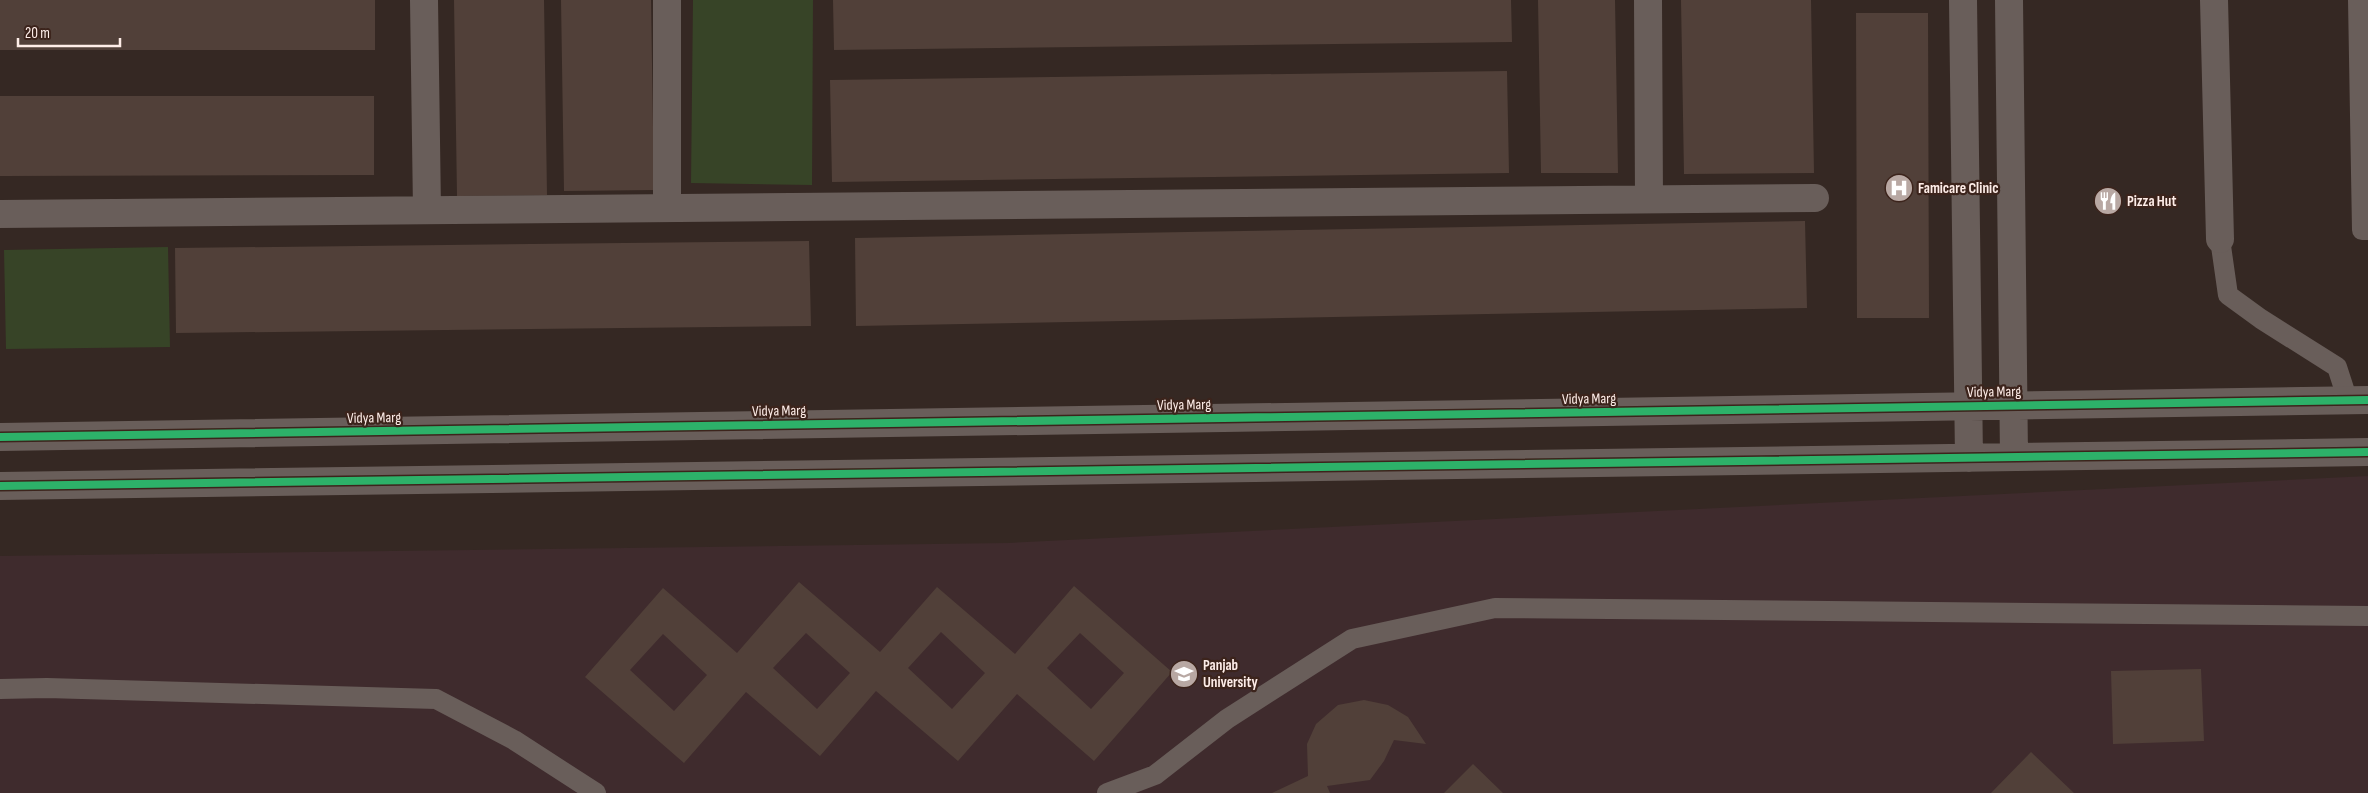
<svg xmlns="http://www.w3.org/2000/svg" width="2368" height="793" font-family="'Sofia Sans Condensed',sans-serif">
<rect width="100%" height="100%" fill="#352823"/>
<path fill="#3f2b2d" d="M2368,476v317h-2368v-237l1008,-13z"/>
<path fill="#374427" d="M693,0h120l-1,185 -121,-2z
M168,247l2,100 -164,2 -2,-99z"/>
<path fill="#514039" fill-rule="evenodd" d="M0,0h375v50h-375z
M454,0h90l3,195 -90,1z
M561,0h90l3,190 -90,1z
M833,0h678l1,42 -678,8z
M1538,0h77l3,173h-77z
M1681,0h130l3,173 -130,1z
M1856,13h72l1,305h-72z
M1507,71l2,102 -677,9 -2,-102z
M0,96h374v79l-374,1z
M1805,221l2,87 -951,18 -1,-88z
M809,241l2,85 -635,7 -1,-85z
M799,582l81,70 57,-65 78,67 59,-68 98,86 -78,89 -77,-67 -59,67 -82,-70 -56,65 -74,-64 -62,71 -99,-86 78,-89 74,65zM941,632l44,41 -33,36 -44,-41zM806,633l44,40 -33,36 -44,-41zM1080,633l44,40 -33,36 -44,-41zM663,634l44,41 -33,36 -44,-41z
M2201,669l3,72 -91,3 -2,-73z
M1364,700l24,5 20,12 18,27 -32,-4 -10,21 -14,19 -43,6 3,7h-58l36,-17 -1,-32 9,-20 22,-19z
M2031,752l43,41h-83z
M1473,764l30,29h-59z"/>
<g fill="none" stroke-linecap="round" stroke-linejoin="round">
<path stroke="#695e5a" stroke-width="20" d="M2358,0l4,230h6
M2220,239l8,56 33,24 76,48 11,34
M0,689l47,-1 389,11 78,41 82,53
M1107,793l48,-18 72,-56 125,-80 143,-31 873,8"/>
<path stroke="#695e5a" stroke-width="28" d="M424,0l3,210
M1648,0l1,199
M2214,0l6,239
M667,208v-208
M0,214l1815,-16"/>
<path stroke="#695e5a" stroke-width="28" d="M1963,0l6,458
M2009,0l5,457
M0,437l2368,-37
M0,486l2368,-34"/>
<defs>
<path id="cycleway" d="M0,437l2368,-37
M0,486l2368,-34"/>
</defs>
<use href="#cycleway" stroke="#3c241c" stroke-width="11"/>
<use href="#cycleway" stroke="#2db169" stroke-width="8"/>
</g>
<defs>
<symbol id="hospital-disc" viewBox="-11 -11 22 22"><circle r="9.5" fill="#b8a8a3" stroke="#3c241c"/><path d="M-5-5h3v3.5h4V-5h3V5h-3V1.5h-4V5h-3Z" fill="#fff"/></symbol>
<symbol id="restaurant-disc" viewBox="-11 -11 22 22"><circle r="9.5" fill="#b8a8a3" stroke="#3c241c"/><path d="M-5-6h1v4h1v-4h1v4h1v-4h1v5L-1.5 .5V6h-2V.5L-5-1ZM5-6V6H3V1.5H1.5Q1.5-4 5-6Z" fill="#fff"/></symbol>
<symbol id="university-disc" viewBox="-11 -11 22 22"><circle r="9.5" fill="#b8a8a3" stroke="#3c241c"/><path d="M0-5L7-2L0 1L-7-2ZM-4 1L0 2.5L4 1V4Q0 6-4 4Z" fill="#fff"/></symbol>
</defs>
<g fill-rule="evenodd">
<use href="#hospital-disc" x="1883" y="172" width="32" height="32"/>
<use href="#restaurant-disc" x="2092" y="185" width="32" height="32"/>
<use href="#university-disc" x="1168" y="658" width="32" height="32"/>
</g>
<g text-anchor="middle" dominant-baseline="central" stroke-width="4.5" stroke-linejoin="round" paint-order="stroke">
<g font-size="15" font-weight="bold" fill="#feede8" stroke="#3c241c" text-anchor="start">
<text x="1918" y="188">Famicare Clinic</text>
<text x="2127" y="201">Pizza Hut</text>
<text x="1203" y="665">Panjab<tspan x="1203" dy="17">University</tspan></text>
</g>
<g font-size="15" fill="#feede8" stroke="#3c241c">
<text transform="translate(1994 392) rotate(-1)">Vidya Marg</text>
<text transform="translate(1589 399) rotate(-1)">Vidya Marg</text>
<text transform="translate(1184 405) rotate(-1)">Vidya Marg</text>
<text transform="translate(779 411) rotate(-1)">Vidya Marg</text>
<text transform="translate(374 418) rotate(-1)">Vidya Marg</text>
</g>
</g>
<path d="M18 38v8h102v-8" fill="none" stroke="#feede8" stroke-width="2.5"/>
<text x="25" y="38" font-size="15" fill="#feede8" stroke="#3c241c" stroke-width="4" paint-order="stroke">20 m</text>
</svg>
